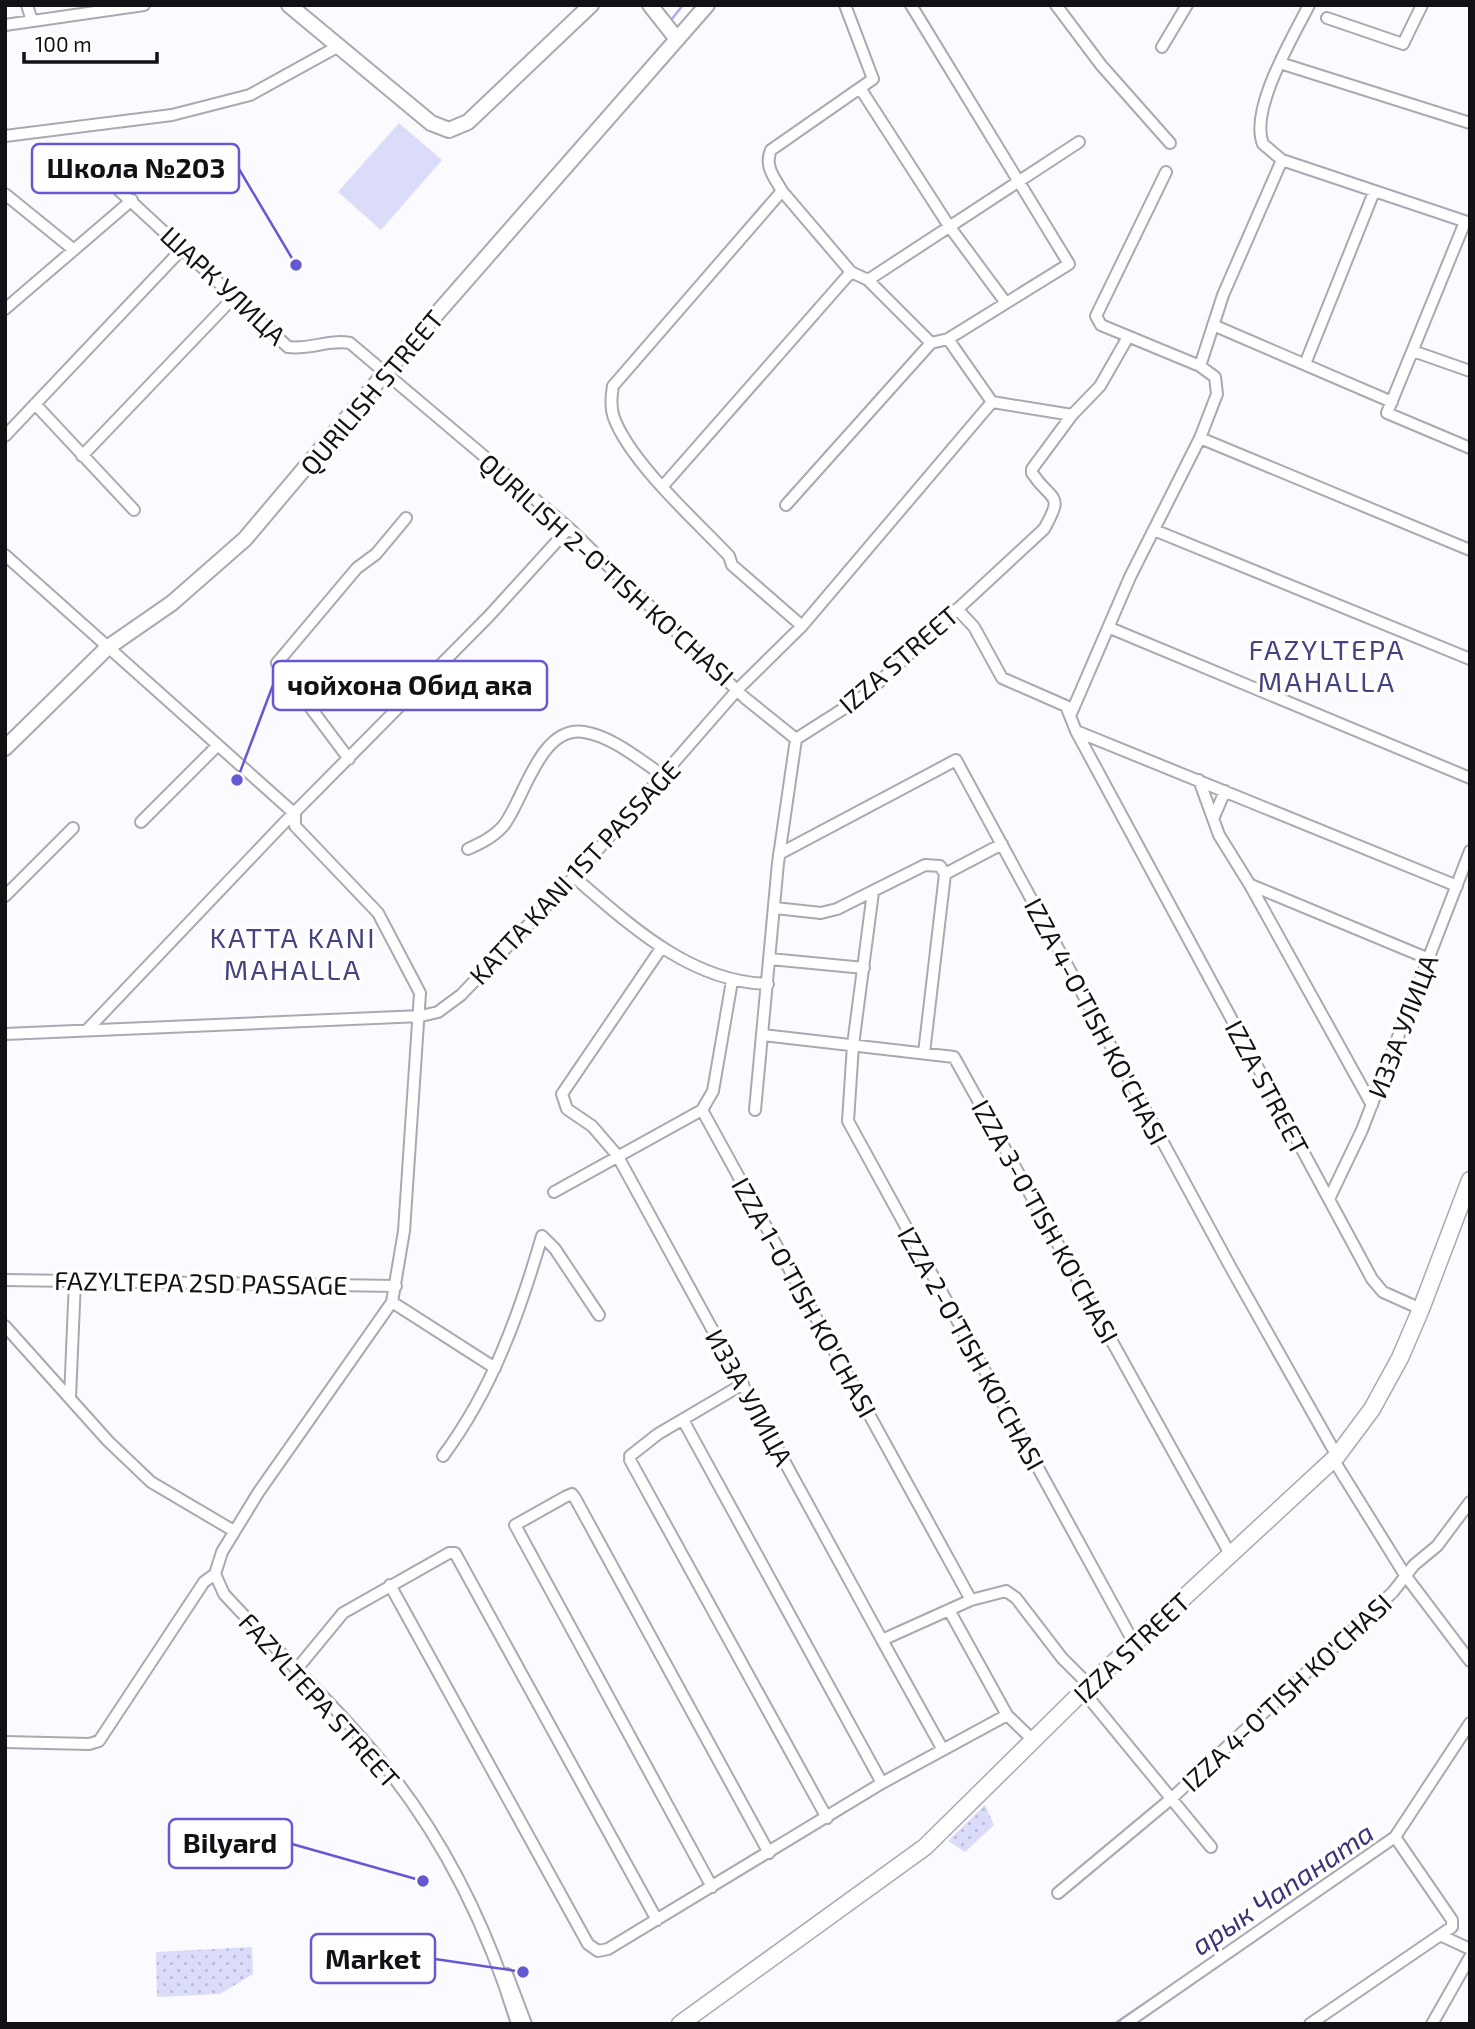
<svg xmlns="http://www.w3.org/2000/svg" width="1475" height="2029" font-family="'Exo 2',sans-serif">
<defs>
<pattern id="green-dots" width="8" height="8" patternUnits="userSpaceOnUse" patternTransform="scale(1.75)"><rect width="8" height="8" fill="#dadcfa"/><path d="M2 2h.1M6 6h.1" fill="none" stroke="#babcd6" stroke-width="1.8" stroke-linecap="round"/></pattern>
</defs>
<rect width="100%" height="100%" fill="#fbfbff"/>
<path fill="url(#green-dots)" d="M985,1805l9,20 -29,27 -17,-11z
M252,1947l1,27 -33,20 -63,3 -1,-45z"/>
<path fill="#dadcfa" d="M399,123l43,37 -61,70 -43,-38z"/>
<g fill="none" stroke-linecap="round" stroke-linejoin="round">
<path stroke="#acaeeb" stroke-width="2.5" d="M671,20l12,-15
M1114,2024l55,-37"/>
<defs>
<path id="minor" d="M27,5l5,16
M1056,5l45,60 69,78
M1309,5c-16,32 -60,105 -46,139l19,16 188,63
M1327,18l76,26 19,-39
M5,25l139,-20
M1162,47l25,-42
M1280,63l190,60
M860,88l89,138 57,77
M5,136l167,-21 78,-20 87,-48
M1166,172l-70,144 5,9 99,41 23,-71 59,-135
M108,180l180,167c22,3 41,-8 62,-4l219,185 176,170 51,41
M782,191l69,81 17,8 63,63
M5,194l69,56
M1465,222l-78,191 83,35
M868,280l211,-138
M5,309l127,-109
M1213,325l179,77
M948,339l44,63
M1413,351l57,20
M1305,364l69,-172
M992,402l80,13 28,-29 28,-49
M35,404l99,106
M5,436l178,-188
M1200,438l270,112
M82,456l153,-160
M663,486l188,-214
M786,505l145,-162 17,-4 121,-75 -158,-259
M1154,530l316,129
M5,555l290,259v12l83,87 42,80 -16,238 -12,71 -134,191 -36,59 -7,22 9,20c53,58 111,110 160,171 61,76 105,166 133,259
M957,609l17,18 28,51 64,28 10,25 381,155
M802,626l-70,-61 -3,-9c-34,-36 -98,-93 -115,-138 -4,-11 -3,-21 -1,-32l169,-195c-8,-14 -18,-25 -11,-41l102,-71 -28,-74
M1110,628l360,150
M1070,716l60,-139 70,-139 17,-44 -2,-17 -15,-11
M1076,731l296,548 11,13 38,17
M349,759l-72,-96 80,-95 19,-14 30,-36
M1199,780l20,55 31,50 122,220
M1213,819l12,-28
M141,822l77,-77
M468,849c13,-6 26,-12 36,-24 20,-26 36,-100 80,-93 28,4 57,29 80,44
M779,854l177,-94 275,508 106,188
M945,874l57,-30
M574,877c56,48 116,105 194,107
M1251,885l178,74
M873,892l-20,153 -5,76 286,522
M5,896l68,-68
M775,908l46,5 16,-4 88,-44 15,1 5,8 -21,179
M662,947l-100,147 5,15 25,17 25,29 265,485 89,-40 35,-9 10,7 46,60 27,27
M770,959l94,9
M732,981l-19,110 -11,19 269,490
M87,1030l195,-205 207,-209 80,-88
M5,1034l416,-18 17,-4 23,-17 113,-118 164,-188 64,-63 190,-224
M763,1035l191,22 276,497
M755,1110l23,-247 18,-124 69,-44 179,-166c21,-37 8,-26 -12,-56v-4l40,-54
M554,1192l148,-82
M1329,1199l33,-69 108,-279
M5,1280l391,6
M392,1302l103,66
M5,1326l103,115 43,41 83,49
M70,1398l5,-118
M683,1420l199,363
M443,1456c49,-66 76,-141 99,-220l13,13 44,66
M630,1456l28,-22 85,-50
M1333,1459l72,116 65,86
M630,1460l197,358
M390,1585l198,359 10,7 10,-2 274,-166 125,-68
M949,1610l58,105 27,26
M882,1640l61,110
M296,1670l47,-57 106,-60h6l202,367
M1083,1691l128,156
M5,1742l84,2 10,-3 105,-159 11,-8
M712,1887l-197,-362 50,-28 7,-3 3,4 194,355
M1058,1893l114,-95 221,-206 21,-27 23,-19 33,-44
M1442,1936l28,13
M507,1974l19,50
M1125,2024l270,-187 75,-114
M1310,2024l142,-97v-7l-57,-83
M1432,2024l38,-67"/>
<path id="tertiary" d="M289,5l142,118 18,7 19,-8 123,-117
M650,5l26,33
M5,748l102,-100 65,-45 73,-64 140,-166 322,-368"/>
<path id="secondary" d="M680,2024l245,-177 158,-156 254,-235 35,-47 28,-51 21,-49 49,-129"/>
</defs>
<use href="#minor" stroke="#a9a9b3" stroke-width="14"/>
<use href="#tertiary" stroke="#a9a9b3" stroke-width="18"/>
<use href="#secondary" stroke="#a9a9b3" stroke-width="19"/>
<use href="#minor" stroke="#fff" stroke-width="10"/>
<use href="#tertiary" stroke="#fff" stroke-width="14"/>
<use href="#secondary" stroke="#fff" stroke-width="16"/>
</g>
<g text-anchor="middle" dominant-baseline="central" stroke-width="7" stroke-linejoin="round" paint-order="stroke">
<g font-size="26" fill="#121216" stroke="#fff">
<text transform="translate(224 285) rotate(43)">ШАРК УЛИЦА</text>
<text transform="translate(371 392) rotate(-50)">QURILISH STREET</text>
<text transform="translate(607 569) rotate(42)">QURILISH 2-O'TISH KO'CHASI</text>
<text transform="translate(898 659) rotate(-41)">IZZA STREET</text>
<text transform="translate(574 872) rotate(-47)">KATTA KANI 1ST PASSAGE</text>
<text transform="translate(1097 1021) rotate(62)">IZZA 4-O'TISH KO'CHASI</text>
<text transform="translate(1402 1026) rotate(-69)">ИЗЗА УЛИЦА</text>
<text transform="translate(1268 1087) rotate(62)">IZZA STREET</text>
<text transform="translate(1046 1221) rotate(61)">IZZA 3-O'TISH KO'CHASI</text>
<text transform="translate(201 1282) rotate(1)">FAZYLTEPA 2SD PASSAGE</text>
<text transform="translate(805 1297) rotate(61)">IZZA 1-O'TISH KO'CHASI</text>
<text transform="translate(972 1348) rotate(61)">IZZA 2-O'TISH KO'CHASI</text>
<text transform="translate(750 1397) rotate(61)">ИЗЗА УЛИЦА</text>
<text transform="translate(1131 1647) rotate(-43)">IZZA STREET</text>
<text transform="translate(1286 1692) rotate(-43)">IZZA 4-O'TISH KO'CHASI</text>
<text transform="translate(320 1700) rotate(48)">FAZYLTEPA STREET</text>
</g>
<g font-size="28" letter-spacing="2" fill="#454380" stroke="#fff">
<text x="1327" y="649">FAZYLTEPA<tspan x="1327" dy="32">MAHALLA</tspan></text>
<text x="293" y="937">KATTA KANI<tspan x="293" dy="32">MAHALLA</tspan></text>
</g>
<g font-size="28" font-style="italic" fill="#39347a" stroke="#fff">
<text transform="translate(1282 1888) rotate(-34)">арык Чапаната</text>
</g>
</g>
<path fill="none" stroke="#6459d2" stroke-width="2.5" d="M296 265L239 169M237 780L273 685M423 1881L292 1844M523 1972L435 1959"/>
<g fill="#6459d2" stroke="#fff" stroke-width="2.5">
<circle cx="296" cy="265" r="7"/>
<circle cx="237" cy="780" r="7"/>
<circle cx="423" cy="1881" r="7"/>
<circle cx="523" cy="1972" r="7"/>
</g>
<g fill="#fff" stroke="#6459d2" stroke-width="2.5">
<rect x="32" y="144" width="207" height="49" rx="7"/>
<rect x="273" y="661" width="274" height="49" rx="7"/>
<rect x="169" y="1819" width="123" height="49" rx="7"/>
<rect x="311" y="1934" width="124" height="49" rx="7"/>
</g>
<g font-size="28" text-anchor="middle" font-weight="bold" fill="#121216">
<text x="136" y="178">Школа №203</text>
<text x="410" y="695">чойхона Обид ака</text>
<text x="230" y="1853">Bilyard</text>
<text x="373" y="1969">Market</text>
</g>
<rect width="1475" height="2029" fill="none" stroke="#121216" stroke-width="14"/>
<path d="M24 52v10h133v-10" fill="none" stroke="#121216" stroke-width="3.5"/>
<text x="35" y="52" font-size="21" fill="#121216" stroke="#ffffff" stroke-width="5" paint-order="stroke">100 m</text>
</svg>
